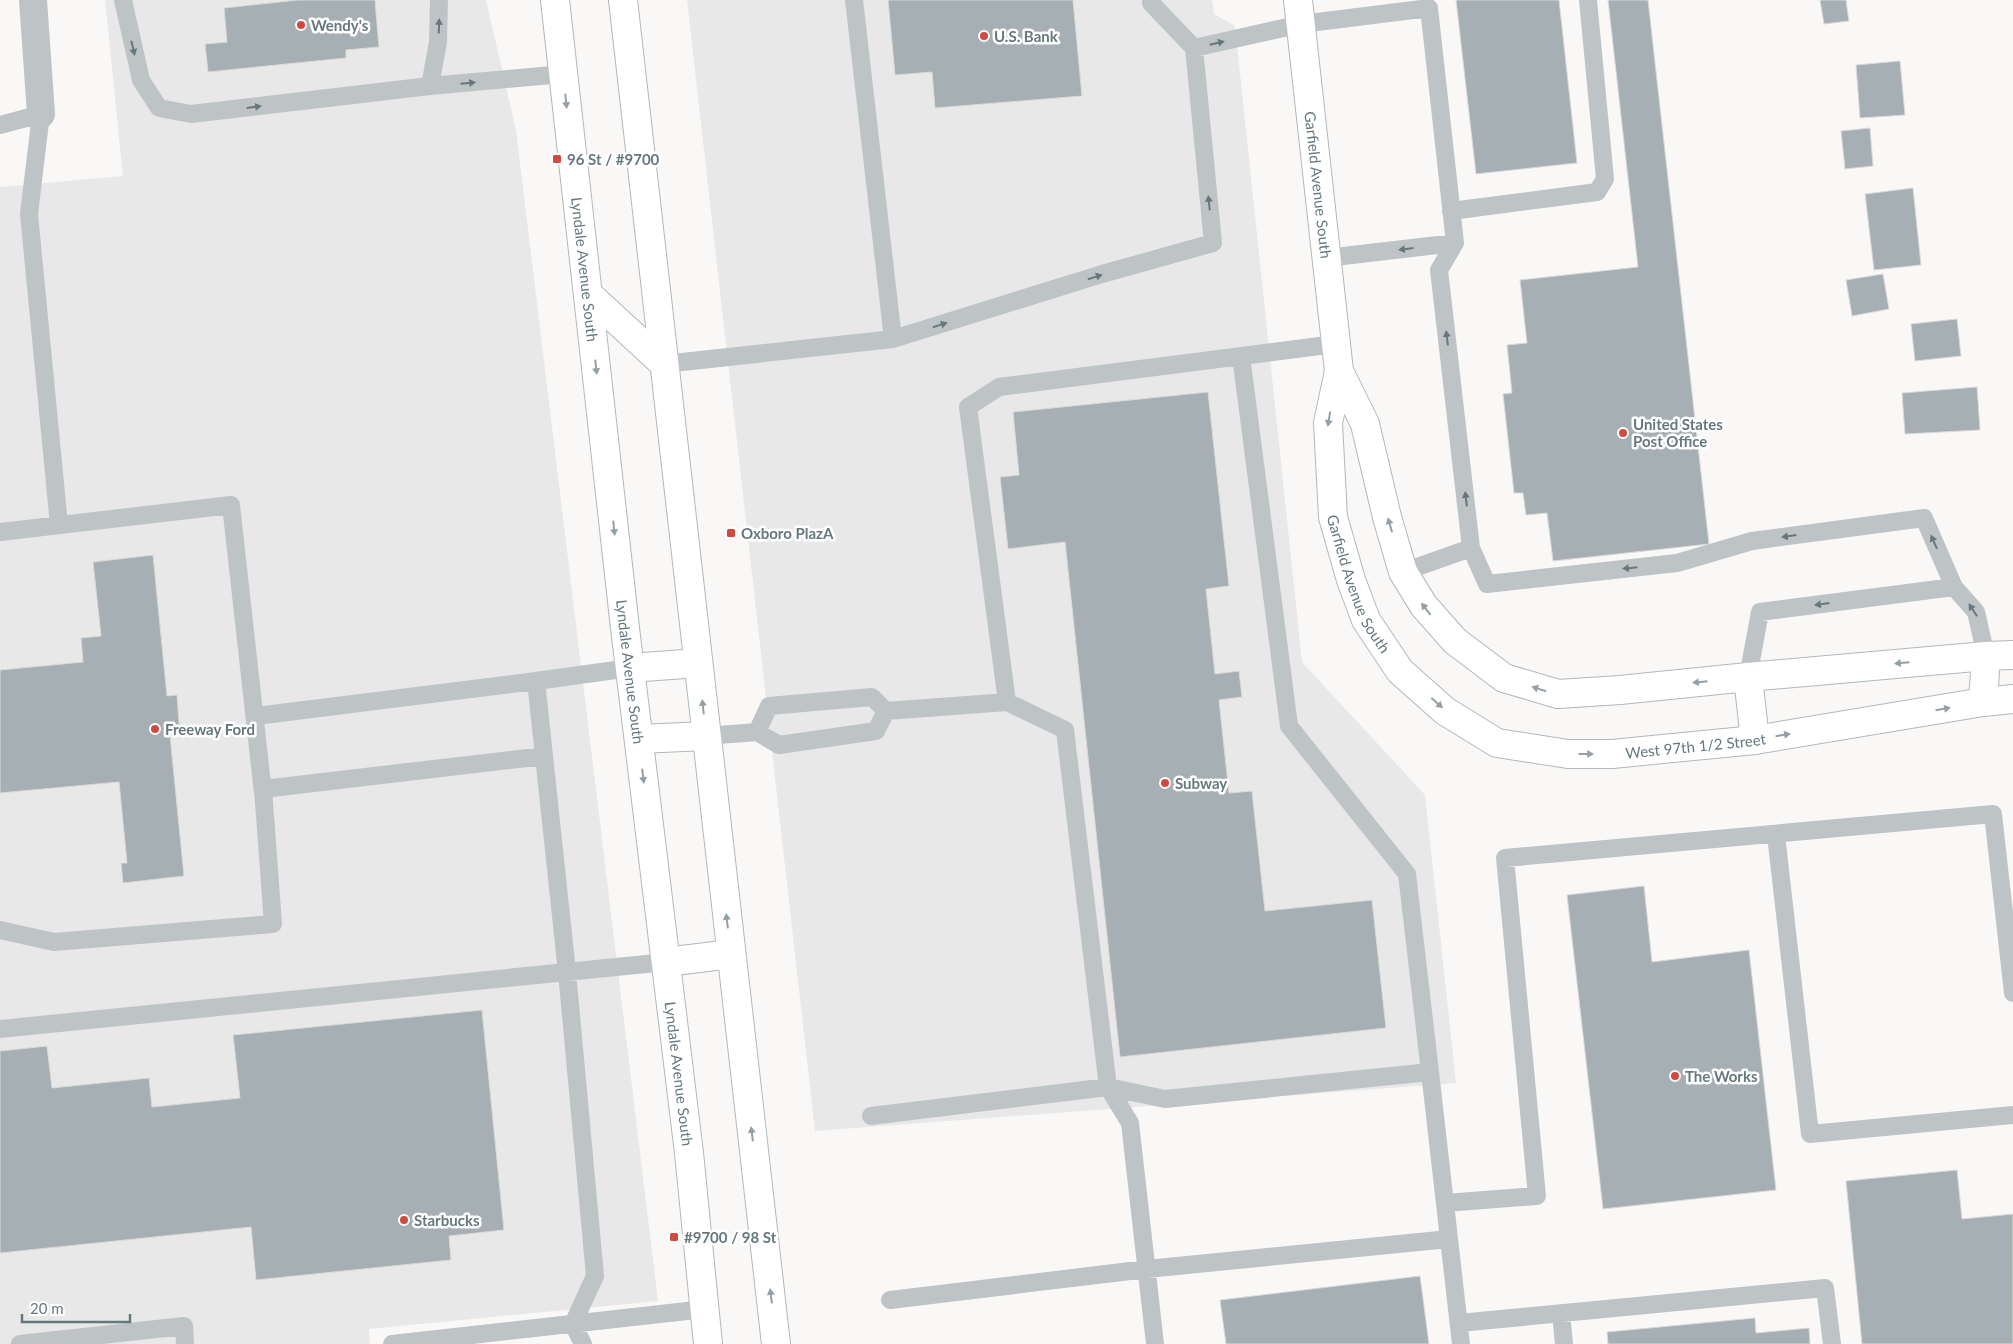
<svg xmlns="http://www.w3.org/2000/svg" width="2013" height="1344" font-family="Lato,sans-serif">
<rect width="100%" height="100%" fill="#f9f8f7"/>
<path fill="#e7e8e7" d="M105,0h381l30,130 142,1171 -289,28 1,15h-370v-1157l123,-11z
M687,0h525l2,14 21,12 67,636 123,133 31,288 -641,48z"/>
<path fill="#a6afb3" stroke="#dbdad9" d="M298,0h77l4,47 -33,3v8l-138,14 -3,-28 22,-2 -3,-34z
M888,0h185l9,96 -147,12 -3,-36 -37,3z
M1456,0h103l18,163 -101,11z
M1608,0h40l61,544 -156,17 -6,-48 -21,2 -3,-22h-9l-11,-99 9,-1 -5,-48 20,-2 -7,-63 118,-13z
M1820,0h26l3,21 -25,3z
M1900,61l5,54 -45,3 -4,-53z
M1870,128l3,38 -28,3 -4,-38z
M1913,188l8,77 -47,5 -9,-76z
M1883,274l6,35 -37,7 -6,-36z
M1957,319l4,37 -46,5 -4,-37z
M1977,387l3,43 -75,4 -3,-41z
M1208,392l21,194 -23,3 9,85 24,-3 3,26 -23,3 10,93 23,-2 13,120 107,-11 14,128 -266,29 -55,-515 -57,7 -8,-72 19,-2 -6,-63z
M153,555l14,141 10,-1 3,40h-10l14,141 -61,7 -2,-20h6l-8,-81 -119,11v-123l83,-8 -2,-24 20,-2 -8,-74z
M1644,886l8,76 97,-12 27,240 -173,19 -36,-314z
M482,1010l22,220 -55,6 2,24 -195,20 -5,-53 -251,26v-202l47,-5 5,42 97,-10 3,29 88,-9 -7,-63z
M1957,1170l5,49 51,-5v130h-151l-16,-163z
M1420,1276l9,68h-203l-6,-44z
M1755,1318l1,15 53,-5 1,16h-202l-1,-12z"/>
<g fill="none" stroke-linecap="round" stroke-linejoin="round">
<defs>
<g id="secondary">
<path id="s1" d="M555,0l70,628 64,525 19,191"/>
<path d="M623,0l153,1344"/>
<path id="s2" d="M1298,0l41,371 26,53 22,93 16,55 21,34 31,35 49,37 54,16 62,-4 128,-13 238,-21 27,-1"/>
<path d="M588,294l76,70"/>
<path id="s3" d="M1339,371l-11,52 5,94 18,63 15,40 34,51 45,40 52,32 71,11h44l143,-14 228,-38 30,-3"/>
<path d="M630,668l68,-5"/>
<path d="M1748,677l7,63"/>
<path d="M1983,702l3,-46"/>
<path d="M639,739l67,-3"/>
<path d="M666,962l65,-8"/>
</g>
</defs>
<use href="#secondary" stroke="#b1b8bb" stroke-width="30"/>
<path stroke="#bec4c6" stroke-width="18" d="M123,0l18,80 18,28 32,6 239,-28 133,-12
M1151,0v3l43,45
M430,86l8,-44 1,-42
M0,125l41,-11 -12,100 30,311
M1451,211l146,-19 8,-13 -17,-179
M1326,258l129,-15
M893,339l209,-65 111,-31 -19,-195 107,-24 128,-16 26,235 -16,27 32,278 16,36 190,-21 75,-22 172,-23 30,69
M664,364l229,-25 -39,-339
M0,532l231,-27 32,288
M1403,572l68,-24
M1748,677l12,-65 194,-25 22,25 10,44
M872,697l14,14 -10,20 -97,14 -22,-13 12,-26z
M886,711l121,-9
M256,716l280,-35
M706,736l51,-4
M544,756l-8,-75 94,-13
M1776,835l34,299 203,-19
M0,930l54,12 219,-18 -10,-135 281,-33 23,216 28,304 -22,48
M0,1029l666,-67
M1430,1072l31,272
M871,1116l237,-29 57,12 265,-27 -23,-198 -118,-148 -48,-370
M1445,1203l92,-7 -32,-338 488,-44 20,179
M890,1300l257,-31 302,-30
M1561,1314l3,30
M1459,1323l366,-35 7,56
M573,1324l10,20
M20,1344l164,-18 1,18
M392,1344l313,-35
M1155,1344l-25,-221 -22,-36 -43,-357 -58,-28 -39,-295 31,-20 336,-43"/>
<path stroke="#bec4c6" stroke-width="28" d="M33,0l8,114"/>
<use href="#secondary" stroke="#fff" stroke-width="28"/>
</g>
<defs><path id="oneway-solid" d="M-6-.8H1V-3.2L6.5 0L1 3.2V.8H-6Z" transform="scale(1.25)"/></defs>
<g fill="#66787e">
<use href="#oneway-solid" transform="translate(439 26) rotate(-88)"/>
<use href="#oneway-solid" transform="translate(1217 43) rotate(-13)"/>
<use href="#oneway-solid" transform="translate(133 48) rotate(77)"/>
<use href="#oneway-solid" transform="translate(468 83) rotate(-5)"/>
<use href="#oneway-solid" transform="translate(254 107) rotate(-7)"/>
<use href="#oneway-solid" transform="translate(1209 203) rotate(-96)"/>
<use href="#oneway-solid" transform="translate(1406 249) rotate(173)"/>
<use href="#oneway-solid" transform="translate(1095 277) rotate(-17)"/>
<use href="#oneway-solid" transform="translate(940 325) rotate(-17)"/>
<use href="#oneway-solid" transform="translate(1447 338) rotate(-97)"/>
<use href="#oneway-solid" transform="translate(1466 499) rotate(-97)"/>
<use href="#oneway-solid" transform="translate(1789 536) rotate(172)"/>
<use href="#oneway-solid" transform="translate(1934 542) rotate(-114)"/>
<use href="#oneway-solid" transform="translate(1630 568) rotate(174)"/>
<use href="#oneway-solid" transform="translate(1822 604) rotate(172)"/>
<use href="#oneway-solid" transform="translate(1973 610) rotate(-123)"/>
</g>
<g fill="#94a0a5">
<use href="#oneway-solid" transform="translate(566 101) rotate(84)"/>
<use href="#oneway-solid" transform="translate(596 367) rotate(84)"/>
<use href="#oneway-solid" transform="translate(1329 419) rotate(99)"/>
<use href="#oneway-solid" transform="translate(1390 525) rotate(-106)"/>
<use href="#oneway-solid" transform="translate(614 528) rotate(84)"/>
<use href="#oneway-solid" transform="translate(1426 609) rotate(-128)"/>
<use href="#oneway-solid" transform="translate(1902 663) rotate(175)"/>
<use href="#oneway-solid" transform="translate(1700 682) rotate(174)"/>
<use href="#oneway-solid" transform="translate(1539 689) rotate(-163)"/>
<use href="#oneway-solid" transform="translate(1437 703) rotate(41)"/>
<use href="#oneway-solid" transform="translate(703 707) rotate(-96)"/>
<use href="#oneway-solid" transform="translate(1943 709) rotate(-9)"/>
<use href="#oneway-solid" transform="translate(1783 735) rotate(-9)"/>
<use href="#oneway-solid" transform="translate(1586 754)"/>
<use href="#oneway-solid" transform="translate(643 776) rotate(83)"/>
<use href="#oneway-solid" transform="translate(727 921) rotate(-97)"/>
<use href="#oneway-solid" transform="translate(752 1134) rotate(-97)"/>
<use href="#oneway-solid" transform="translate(771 1296) rotate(-97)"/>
</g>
<g fill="#d14a3f" stroke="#fff" stroke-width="2">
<circle cx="301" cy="25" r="5"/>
<circle cx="984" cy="36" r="5"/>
<rect x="552" y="154" width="10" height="10" rx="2.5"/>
<circle cx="1623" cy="433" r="5"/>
<rect x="726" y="528" width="10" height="10" rx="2.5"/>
<circle cx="155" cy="729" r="5"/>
<circle cx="1165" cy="783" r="5"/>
<circle cx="1675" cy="1076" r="5"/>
<circle cx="404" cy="1220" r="5"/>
<rect x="669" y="1232" width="10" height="10" rx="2.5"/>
</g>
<g text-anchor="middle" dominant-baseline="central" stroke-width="5" stroke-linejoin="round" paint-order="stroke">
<g font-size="15" font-weight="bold" fill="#66787e" stroke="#fff" text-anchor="start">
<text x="311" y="25">Wendy's</text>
<text x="994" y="36">U.S. Bank</text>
<text x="567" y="159">96 St / #9700</text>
<text x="1633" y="424">United States<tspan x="1633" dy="17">Post Office</tspan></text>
<text x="741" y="533">Oxboro PlazA</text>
<text x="165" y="729">Freeway Ford</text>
<text x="1175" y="783">Subway</text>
<text x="1685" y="1076">The Works</text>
<text x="414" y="1220">Starbucks</text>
<text x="684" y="1237">#9700 / 98 St</text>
</g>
<g font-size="15" fill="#66787e" stroke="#fff">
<text stroke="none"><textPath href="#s2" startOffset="186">Garfield Avenue South</textPath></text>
<text stroke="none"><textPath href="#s1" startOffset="271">Lyndale Avenue South</textPath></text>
<text stroke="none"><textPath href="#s3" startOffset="219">Garfield Avenue South</textPath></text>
<text stroke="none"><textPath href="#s1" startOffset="676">Lyndale Avenue South</textPath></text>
<text stroke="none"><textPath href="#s3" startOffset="638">West 97th 1/2 Street</textPath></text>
<text stroke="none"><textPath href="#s1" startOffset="1081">Lyndale Avenue South</textPath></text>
</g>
</g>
<path d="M22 1314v8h108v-8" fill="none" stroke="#66787e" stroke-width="2.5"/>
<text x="30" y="1314" font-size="15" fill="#66787e" stroke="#ffffff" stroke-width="4" paint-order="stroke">20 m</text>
</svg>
